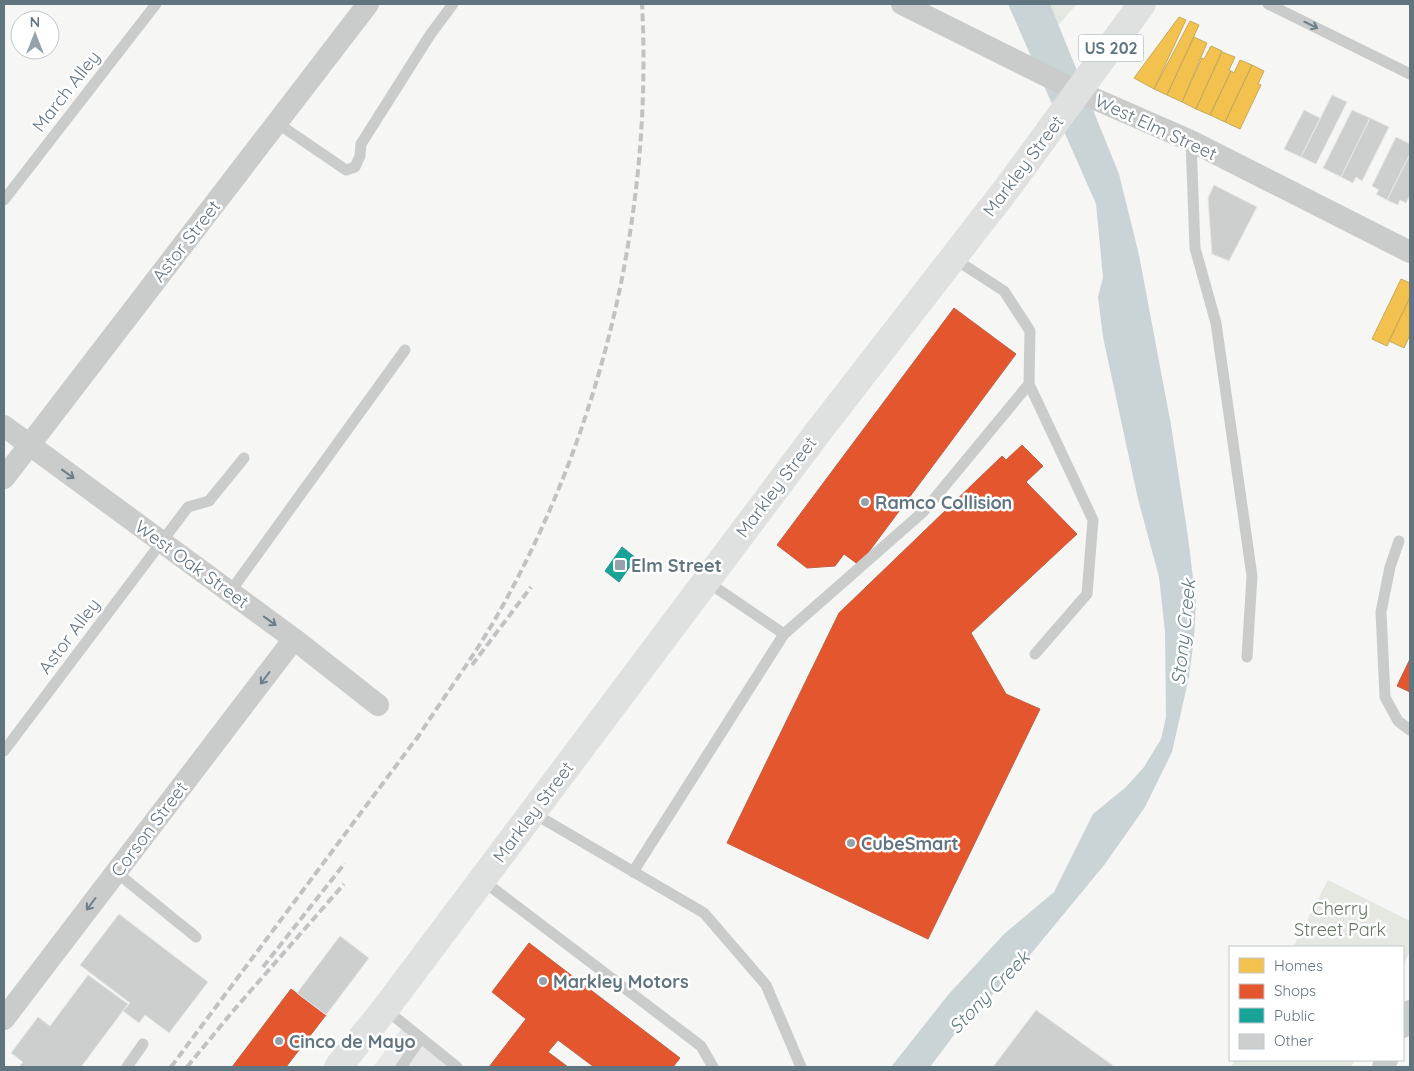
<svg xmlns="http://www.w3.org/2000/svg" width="1414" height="1071" font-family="Quicksand,sans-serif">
<rect width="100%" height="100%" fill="#f6f6f4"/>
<path fill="#e6e7e6" d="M402,1028l47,39h-76z"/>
<path fill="#e5e8e1" d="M1043,4h34l-24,27z
M1328,880l82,41v30l-7,15v-19h-110z
M1235,1060h120l-4,7h-120z"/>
<path fill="#cad4d6" d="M1008,4h42l69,170 20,81 32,170 17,112 8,66 -2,35 -5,39 -17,75 -27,55 -40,57 -75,91 -76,80 -24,32h-39l57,-72 56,-61 50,-42 39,-78 33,-27 18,-20 17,-28 5,-22 -1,-85 -6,-55 -21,-78 -35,-162 -5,-40 5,-20 -7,-73z"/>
<path fill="#f2c14e" stroke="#c6aa5d" d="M1179,17l7,3 -32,69 -20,-11z
M1190,21l9,4 -32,70 -13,-6z
M1194,37l13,6 -25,59 -15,-7z
M1211,46l11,5 -26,58 -14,-7 20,-44 2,1z
M1222,52l13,5 -6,13 2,1 -21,44 -14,-6z
M1240,60l12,5 -27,57 -15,-7 21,-44 3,2z
M1252,65l12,6 -6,13 3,1 -21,44 -15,-7z
M1401,279l9,4v14l-23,49 -15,-7z
M1410,297v38l-6,13 -15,-7z"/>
<path fill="#e4572e" stroke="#bd6047" d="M954,308l62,46 -157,211 -15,-11 -9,12 -28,2 -30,-23z
M1022,445l21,21 -17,16 51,52 -106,99 35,61 34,15 -112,230 -201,-96 112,-230 163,-157 4,4z
M1410,659v33l-13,-6z
M529,943l151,115 -7,9h-79l-36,-27 -10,12 20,15h-79l37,-48 -34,-27z
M291,989l35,26 -40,52h-54z"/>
<path fill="#17a398" stroke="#2d9591" d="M622,547l14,11 -17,24 -14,-11z"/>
<path fill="#cdcfcf" stroke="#e5e5e4" d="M1332,95l15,7 -31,62 -15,-7z
M1304,110l16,8 -19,39 -17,-8z
M1352,110l18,8 -29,59 -18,-9z
M1370,118l19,9 -27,54 -6,-4 -3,6 -12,-6z
M1396,137l14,7v10l-23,46 -11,-6 3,-4 -7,-4z
M1410,154v41l-4,8 -6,-3 -2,5 -11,-5z
M1214,185l43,22 -28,54 -17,-7 -4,-56z
M119,914l89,68 -39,51 -24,-18 -6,8 -16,-12 7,-8 -50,-38z
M340,936l29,22 -43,57 -29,-22z
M88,975l40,29 -47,63h-62l4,-5 -12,-9 27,-36 12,9z
M1036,1010l79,57h-122z"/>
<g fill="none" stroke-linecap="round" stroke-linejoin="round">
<path stroke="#cacccc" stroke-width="11" d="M1268,4l142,70
M277,123l69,47 9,-3 5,-11 1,-12 69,-109 23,-31
M1191,141l4,107 21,75 36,253 -5,81
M4,200l152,-196
M1029,384l64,136 -6,74 -52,60
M1399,541l-9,26 -9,45 4,85 13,24 12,9
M706,581l78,53
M230,592l175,-242
M4,751l184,-244 21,-6 35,-43
M533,813l171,100 62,72 35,82
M116,872l80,65
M633,872l151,-238 140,-123 105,-127 1,-53 -26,-40 -51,-33
M482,880l219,166 12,21
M385,1009l72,58
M127,1067l16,-23
M401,1067l20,-29"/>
<path stroke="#cacccc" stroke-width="22" d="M902,4l177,88 112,49 219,111
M4,426l290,213 84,66
M4,478l364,-474
M4,1019l290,-380
M1403,1027l7,-16
M1383,1067l4,-7"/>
<path stroke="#dfe0e0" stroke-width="28" d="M338,1067l47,-58 433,-577 190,-245 134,-183"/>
<path stroke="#c0c2c3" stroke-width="4" stroke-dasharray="8 4" stroke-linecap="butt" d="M472,665l59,-78
M416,740c28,-44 61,-87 86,-133 101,-182 151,-395 140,-603
M263,967l82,-104
M171,1067l248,-332
M187,1067l46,-56 111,-127"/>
</g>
<defs><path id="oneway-shaft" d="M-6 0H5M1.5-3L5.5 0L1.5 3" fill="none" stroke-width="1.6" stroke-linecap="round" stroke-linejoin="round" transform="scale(1.25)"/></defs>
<g stroke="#6c7e88">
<use href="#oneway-shaft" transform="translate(1311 25) rotate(26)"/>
<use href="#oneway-shaft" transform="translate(68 474) rotate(36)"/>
<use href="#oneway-shaft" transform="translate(270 621) rotate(36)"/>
<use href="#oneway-shaft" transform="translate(265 678) rotate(127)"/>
<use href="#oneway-shaft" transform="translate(91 904) rotate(127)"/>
</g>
<g fill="#95a2a9" stroke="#fff" stroke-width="2">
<circle cx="865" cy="502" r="5"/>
<rect x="614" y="559" width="12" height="12" rx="2.5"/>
<circle cx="851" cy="843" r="5"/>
<circle cx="543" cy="981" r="5"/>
<circle cx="279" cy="1041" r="5"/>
</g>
<g text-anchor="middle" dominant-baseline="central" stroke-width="5" stroke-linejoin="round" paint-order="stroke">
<rect fill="#fff" stroke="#909ea6" stroke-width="1" x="1078.5" y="34.5" width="65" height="27" rx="4"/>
<g font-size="16" font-weight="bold" fill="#617580">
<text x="1111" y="48">US 202</text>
</g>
<g font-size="18" fill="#617580" stroke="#fff">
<text transform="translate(66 91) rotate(-52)">March Alley</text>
<text transform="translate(1156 127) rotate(25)">West Elm Street</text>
<text transform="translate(1023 166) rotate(-53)">Markley Street</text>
<text transform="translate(186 241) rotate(-52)">Astor Street</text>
<text transform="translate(776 487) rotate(-53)">Markley Street</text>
<text transform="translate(192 564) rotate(36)">West Oak Street</text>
<text transform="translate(69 636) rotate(-53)">Astor Alley</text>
<text transform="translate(533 812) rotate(-53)">Markley Street</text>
<text transform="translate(149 829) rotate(-53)">Corson Street</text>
</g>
<g font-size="18" font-weight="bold" fill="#617580" stroke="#fff" text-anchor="start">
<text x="875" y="502">Ramco Collision</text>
<text x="631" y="565">Elm Street</text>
<text x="861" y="843">CubeSmart</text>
<text x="553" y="981">Markley Motors</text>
<text x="289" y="1041">Cinco de Mayo</text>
</g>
<g font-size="18" fill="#667760" stroke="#fff">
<text x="1340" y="908">Cherry<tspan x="1340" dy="21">Street Park</tspan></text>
</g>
<g font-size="19" font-style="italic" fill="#607b82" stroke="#fff">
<text transform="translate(1183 632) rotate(-84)">Stony Creek</text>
<text transform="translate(989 992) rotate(-46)">Stony Creek</text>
</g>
</g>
<rect width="1414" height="1071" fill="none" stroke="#617580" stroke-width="10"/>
<rect x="1229" y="946" width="175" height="115" fill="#ffffff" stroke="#c0c8cc"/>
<rect x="1239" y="958" width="25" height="15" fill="#f2c14e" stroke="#c0c8cc"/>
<text x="1274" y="971" font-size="15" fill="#617580">Homes</text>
<rect x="1239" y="984" width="25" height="15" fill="#e4572e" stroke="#c0c8cc"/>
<text x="1274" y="996" font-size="15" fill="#617580">Shops</text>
<rect x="1239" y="1008" width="25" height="15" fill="#17a398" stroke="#c0c8cc"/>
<text x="1274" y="1021" font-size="15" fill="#617580">Public</text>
<rect x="1239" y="1034" width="25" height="15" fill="#cdcfcf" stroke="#c0c8cc"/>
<text x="1274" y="1046" font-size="15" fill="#617580">Other</text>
<g transform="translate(35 35)"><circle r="24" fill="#ffffff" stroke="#c0c8cc"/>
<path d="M0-4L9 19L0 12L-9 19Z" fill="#95a2a9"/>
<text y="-8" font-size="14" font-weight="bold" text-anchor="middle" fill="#617580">N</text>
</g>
</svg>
